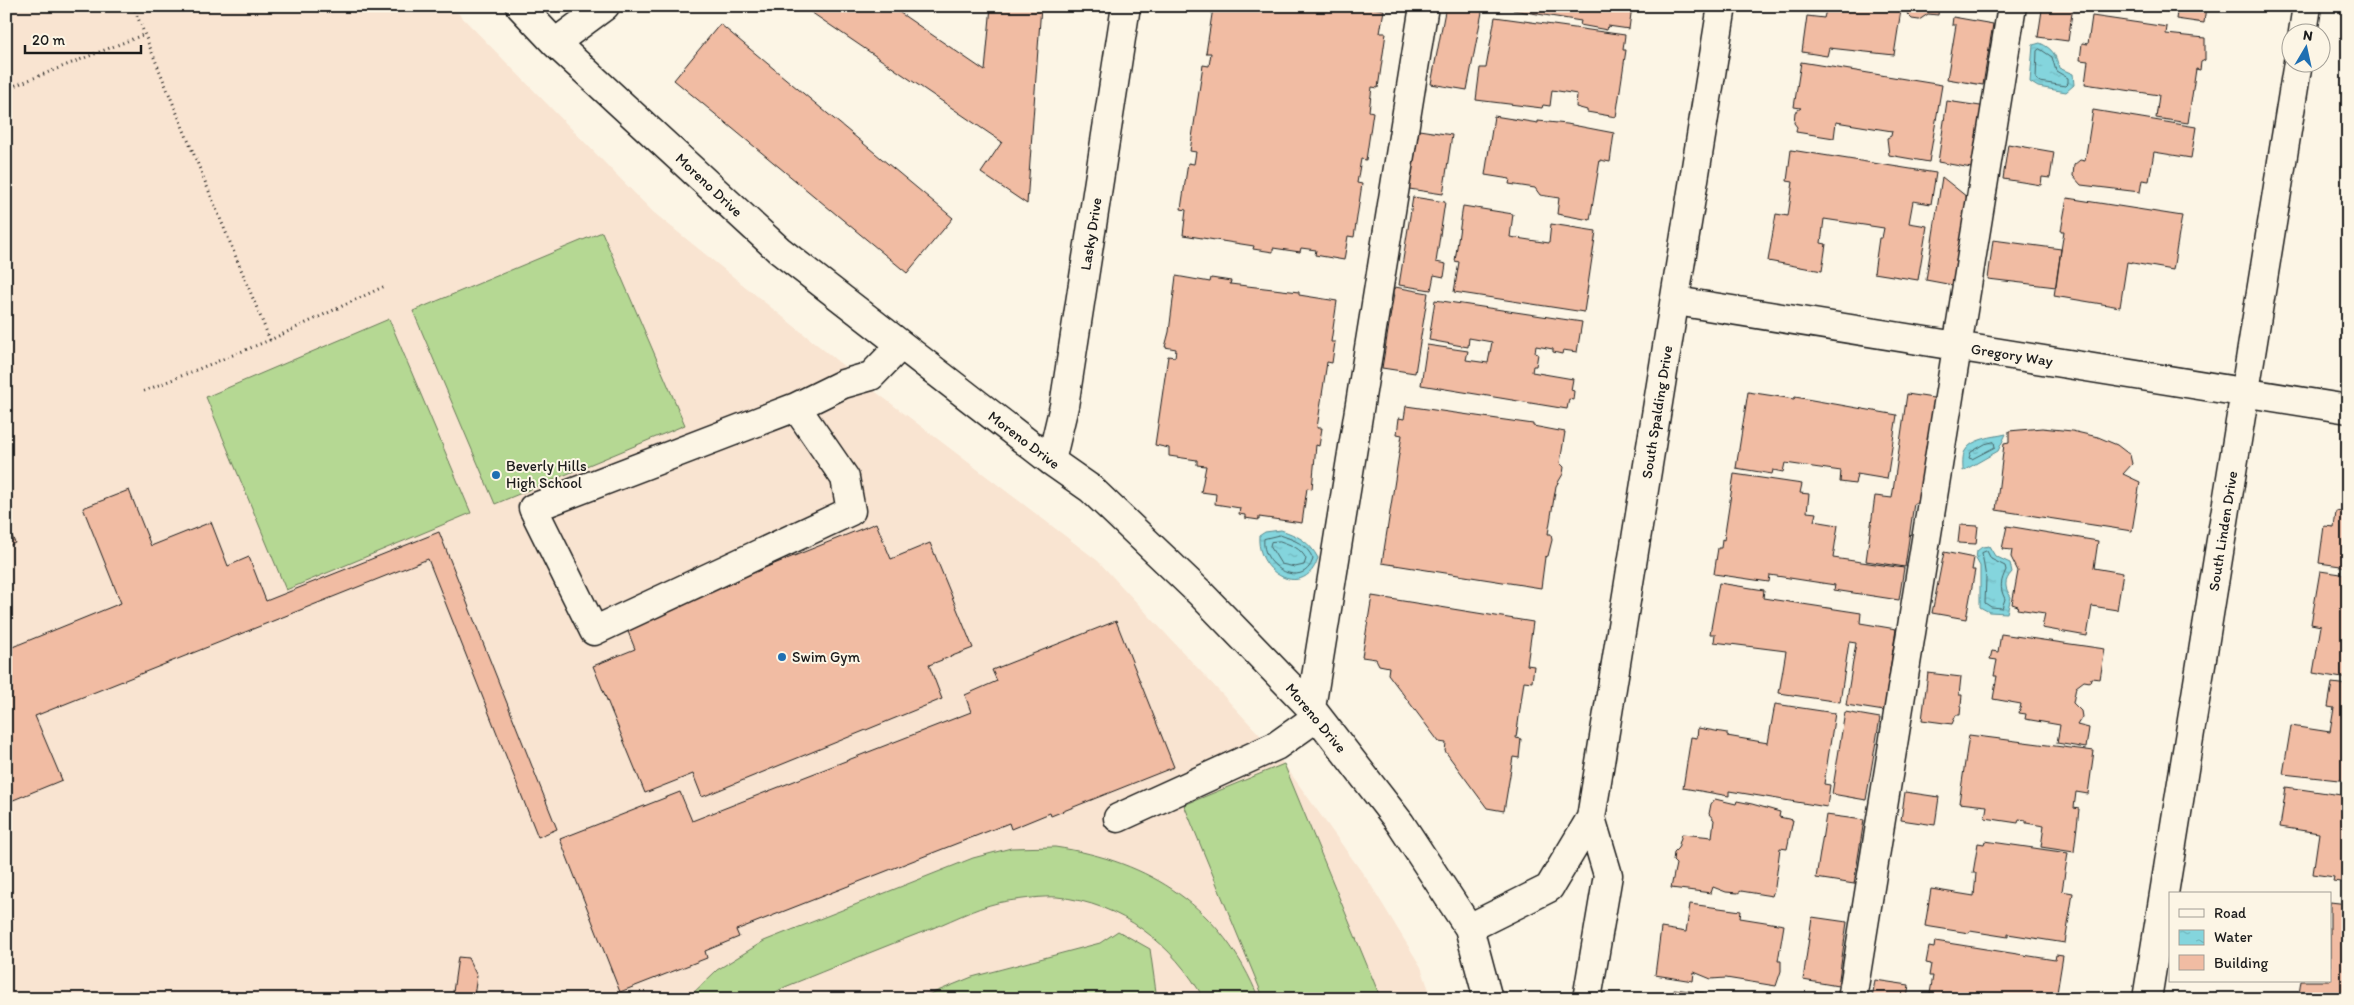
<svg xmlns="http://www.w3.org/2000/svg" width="2354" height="1005" font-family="Itim,sans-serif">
<defs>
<pattern id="water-ripples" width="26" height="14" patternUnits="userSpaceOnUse" patternTransform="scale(1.25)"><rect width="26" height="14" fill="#84d5dd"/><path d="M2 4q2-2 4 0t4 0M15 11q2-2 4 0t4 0" fill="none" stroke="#71b6bd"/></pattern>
</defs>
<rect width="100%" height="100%" fill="#fcf5e5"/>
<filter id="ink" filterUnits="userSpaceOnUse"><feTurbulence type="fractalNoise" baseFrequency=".02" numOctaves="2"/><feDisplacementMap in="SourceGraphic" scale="10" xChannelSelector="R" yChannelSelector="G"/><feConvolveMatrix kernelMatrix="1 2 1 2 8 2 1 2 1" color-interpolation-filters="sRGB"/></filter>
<g filter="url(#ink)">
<path fill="#f9e4d1" d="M6,6h445l202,206 219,177 226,172 175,188 96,133 52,85 11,32h-1426z"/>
<path fill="#b5d893" stroke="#687a58" d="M602,232l83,193 -190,79 -82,-193z
M389,319l82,194 -185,77 -80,-193z
M1284,764l97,235h-117l-80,-194z
M1055,847c95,14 167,60 204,152h-55c-31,-55 -83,-96 -147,-102 -15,-1 -34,2 -49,4 -24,3 -53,18 -75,27 -50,19 -99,39 -148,59l-22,12h-76l30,-29 47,-29 209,-83 38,-10z
M1118,931l32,18 7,50h-239l54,-22 128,-34z"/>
<path fill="url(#water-ripples)" stroke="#5a8b90" d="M2040,43c13,6 16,12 19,25l14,6 1,11 -8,7 -28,-5 -8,-5 3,-37z
M2006,434l-8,17 -35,20c0,-6 -1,-15 2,-20 7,-13 29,-14 41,-17z
M1281,530c17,6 28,11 37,28 -13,42 -62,16 -59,-22l6,-4z
M1989,546l6,10 15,7 2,9c-8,9 -8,15 -1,25l-4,16 -18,-1 -9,-5v-41l-4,-7 1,-8 5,-4z"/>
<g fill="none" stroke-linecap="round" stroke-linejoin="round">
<path stroke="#466669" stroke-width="1" d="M2040,49l12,8 4,14 12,7v5l-3,3 -25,-4 -4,-3 1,-28z
M1994,442l1,5 -23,12 -3,-1 2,-6 14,-8z
M1280,535c14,5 27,9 33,24 -10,32 -53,7 -49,-20z
M1280,541c11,4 21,7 26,18l-2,6 -9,2 -14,-3 -11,-18 1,-4z
M1987,551l4,8 14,7 1,4c-5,11 -7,17 -1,29l-3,9 -11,-1 -6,-4 1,-25 -4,-25z"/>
</g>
<path fill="#f1bca3" stroke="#1c1c1c" d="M802,6h88l95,65 6,-65h50l-14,198 -46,-31 21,-31z
M1219,6h121l13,3 1,-3h8l22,4 -4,23h6l-8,55 -6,-1 -3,24 4,1 -7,48 -5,-1 -4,24 5,1 -8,53 -6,-1 -4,24 -29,-5 1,-5 -15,-2 -1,4 -27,-4v4l-20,-3 1,-3 -71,-11 3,-25 -5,-1 7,-46 6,1 2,-12 -6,-1 13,-86 6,1 2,-13h-5l7,-45 5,1z
M1446,6l37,1 -16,83 -36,-6z
M1514,6h118l-3,23 -21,-3 -1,4 -27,-5 1,-4 -68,-11z
M1827,6h112l-1,9 -10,-1 -9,6 -7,-1 -5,-5 1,-3 -7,-1 -7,45 -65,-7 -2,8 -25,-4 5,-36 17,2z
M2029,6h44l-5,35 -30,-4 4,-27z
M2178,6h28l-2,17 -28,-4z
M2092,16l75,11 -1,7 39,4v22l-4,2 -1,8 -4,-1 -8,54 -32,-5 3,-23 -74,-11 3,-23 -8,-1 2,-17 6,1z
M1495,17l130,18 -2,15h3l-10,67 -29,-5v-2l-11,-3 1,-13 -25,-4 -2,16 -7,-1 -1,3 -66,-8 4,-32h6z
M1953,17l40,7 -10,61 -36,-6 9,-54h-4z
M720,24l233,194 -46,55 -233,-193z
M1801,62l141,23 -13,77 -40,-7 -2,-17 4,-2 1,-5 -56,-9 -2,16 -38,-6 1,-5 -3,-4 1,-11 6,-4 -7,-1z
M1947,101l40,6 -10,62 -39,-7z
M2093,110l103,17 -5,31 -37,-6 -5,29 -7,-1 -2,12 -59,-7 -8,-9 1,-11 6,-5 5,1z
M1494,116l44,7v-2l29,3 47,9 -4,29 -10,-2 -10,60 -33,-6 2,-16 -19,-3 -5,-7 -26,-4 1,-5 -25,-4z
M1419,130l33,5 -9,59 -34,-5z
M2008,144l46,8 -4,26 -8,-1 -1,8 -38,-6z
M1791,150l145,23 -5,31 -18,-3 -4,22 18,3 -9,54 -44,-7 5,-35h3l2,-10 -60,-9 -3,24 5,1 -4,27 -54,-10 8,-47 12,2 5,-34 -6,-1z
M1942,177l30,24 -14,85 -32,-6z
M1413,197l32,5 -9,60 10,2 -2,13 -10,-2 -3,15 -32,-5z
M2067,198l115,18 -9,54 -46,-8 -7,45 -66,-11 10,-65h-3z
M1463,206l50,8 -3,23 39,6 2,-19 45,7 -12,81 -130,-20 5,-30 -4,-1z
M1993,240l68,9 -5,38 -68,-8z
M1176,276l34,6 1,-4 20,3 -1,3 69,8v3l38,6 -6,41h4l-3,21 -5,-1 -10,66h5l-3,18 -3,-1 -4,44 -5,-1 -5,35 -43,-6v3l-14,-2v-3l-6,-1 1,-6 -25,-4 1,-10 -15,-2 5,-26 -9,-1v-5l-28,-4v-8l-14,-3 13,-89 7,1 1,-8 -11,-2 4,-15z
M1395,287l33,6 -13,80 -33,-5z
M1435,300l147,22 -5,30 -14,-2 -1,4 -9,-2v-3l-17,-3 -1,7 3,1 -2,12h-3l-1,6 41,7 -2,11 3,1 -1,9 -4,-1 -2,10 -146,-24 6,-40 41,6 -2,9 22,3 4,-21 -23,-4 -1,9 -39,-7z
M1748,392l46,7 1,-2 102,18 -10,64 -30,-5 -2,10 -15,-2 1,-11 -56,-8 -2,9 -10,-2 -1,4 -36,-6z
M1907,394l33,5 -16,105 -10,-1 -9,64 -39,-6 9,-65 17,2z
M1406,406l127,18v2l32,6 -5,31 4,4 -1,7 -7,12 -8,48h3l1,6 -4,16 -3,1 -4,31 -159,-25 20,-128 -5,-1 2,-16 5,1z
M2042,428l30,3 26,6 19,8 13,10 2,9 -9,10 17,8 -8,49 -136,-21 8,-66 5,-1v-12z
M1734,474l68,10 -2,9 9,1 -2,18 9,1 -2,8 24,4 -5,33 71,10 -5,32 -65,-10 1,-5 -65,-10 -1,7 -55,-8 4,-26h3l1,-9 2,1z
M129,490l22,56 60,-24 17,44 21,-9 17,44 173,-69 118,297 -19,8 -110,-278 -393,157 27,64 -56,23v-164l4,9 111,-45 -38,-95z
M2336,511l12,2v54l-29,-4 5,-37 10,1z
M6,522l9,21 -9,4z
M876,523l15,36 39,-16 43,105 -44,17 13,34 -240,98 -9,-23 -48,19 -52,-127 42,-17 -10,-25z
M1960,525l18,1 -2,18 -18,-1z
M2007,526l91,15 -4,27 29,5 -6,37 -25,-4 -5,30 -45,-8 3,-15 -28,-4 1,-3 -6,-2 6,-33 -7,-14 1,-7 -10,-1z
M1944,552l30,6 -2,12h3l-9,49 -34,-6z
M2320,571l28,4v104l-35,-6 8,-47 -10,-2z
M1719,583l45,7 -1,8 98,15 -1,10 36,6 -12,82 -38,-6 10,-62 -7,-1 -9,60 -61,-9 7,-42 -72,-9 1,-8h-5z
M1372,596l161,26 -6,43 7,1 -2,16 -8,-1 -8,57 5,1 -2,19 -6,-1 -9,54 -17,-3 -42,-57 1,-8 -7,-1 -51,-68 1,-7 -10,-2 -3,-6 -14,-2z
M1116,621l58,146 -123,49 -1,-3 -39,16 -2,-6 -273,107 3,7 -34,14 2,7 -87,34 -60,-153 120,-47 12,29 279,-109 -6,-17 32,-14 -5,-11z
M2001,634l104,15 -5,30 -9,-1 -1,4 -6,-1 -8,6 -3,16 8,8 1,6 -5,8 12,3 -3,20 -29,-5 3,-18 -35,-6 1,-5 -7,-1 2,-9 -28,-5 4,-23h-3l3,-16 -7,-1 2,-8 6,1z
M1928,673l33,4 -2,18h3l-2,20h-4l-4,9 -30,-4z
M2332,683l16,2v96l-65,-7 8,-48 39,6 4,-24 -6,-1z
M1775,704l60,9 -11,71 6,1 -3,22 -98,-16v5l-46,-8 8,-51 6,1 1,-10 29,5v3l41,7z
M1845,712l35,6 -14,82 -34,-6z
M1969,735l125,16 -6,43 -12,-2 -2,16 5,1 -5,43 -33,-5 3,-21 -18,-3v-3l-7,-1 -1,4 -33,-5 2,-12 -28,-3z
M2286,787l62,9v87l-15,-2 1,-4 -21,-3 6,-41 -39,-6z
M1905,792l34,5 -4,28 -34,-5z
M1715,799l21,5 1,-3 15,3 28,8 -1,5 14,3 -6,29 -7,-1 -5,39 -3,9 -31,-5 -3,2 -12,-1 -13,-5 -2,6 -40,-5 5,-24 -3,-3 1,-9 4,-4 4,-14 30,3 2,-17 -5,-6 2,-10z
M1826,815l38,5 -10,64 -38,-6z
M1985,841l83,12 -6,38 11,2 -8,50 -57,-9v3l-38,-6 -1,2 -44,-7 6,-37 43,7 2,-23h-3l5,-30 6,1z
M2330,902l18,2v88h-4l-1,7 -44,-5 2,-13h29z
M1690,904l51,7 -1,7 44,7 -6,36h3v10l-5,15 -50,-8 -15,1 -17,-7 -1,9 -38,-6 6,-47 25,4z
M1812,917l35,5 -9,64 -35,-6z
M1935,941l120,19 1,-5 7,1 -7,43h-127l4,-23h-4l2,-12 -5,-1 3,-16 5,1z
M458,957l10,1 9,18 -3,20 -21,-4z
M1875,980l34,5 -2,14h-35z
M1674,989l30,4v6h-31z
M2252,995l21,4h-21z"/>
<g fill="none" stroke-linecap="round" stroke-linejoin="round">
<defs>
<path id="minor" d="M520,6l35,37 224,207 272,211 40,28 108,103 112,116 89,115 69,105
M2303,32l4,-26
M555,43l50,-37
M1676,301l672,108
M796,407l49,71 6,33 -257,120 -61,-123 263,-101 47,-23 28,-8 30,-31
M1051,461l13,-55 62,-400
M1311,708l113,-702
M1118,818l158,-72 41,-29
M1488,999l-19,-71 80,-40 42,-70 131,-812
M1587,999l21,-124 -17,-57
M1852,999l160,-993
M2147,999l151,-937"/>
</defs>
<use href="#minor" stroke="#1c1c1c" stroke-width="31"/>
<path stroke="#1c1c1c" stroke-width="3" stroke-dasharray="1 4" stroke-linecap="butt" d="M133,6l137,334
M6,89l139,-55
M144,391l126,-51 115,-54"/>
<use href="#minor" stroke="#fcf5e5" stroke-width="28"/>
</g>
</g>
<g fill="#1f6fb2" stroke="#fcf5e5" stroke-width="2">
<circle cx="496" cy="475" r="5"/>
<circle cx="782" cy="657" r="5"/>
</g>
<g text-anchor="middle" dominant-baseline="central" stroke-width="4" stroke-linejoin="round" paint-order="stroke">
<g font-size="15" fill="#1c1c1c" stroke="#fcf5e5">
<text transform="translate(709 185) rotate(43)">Moreno Drive</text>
<text transform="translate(1091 234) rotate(-81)">Lasky Drive</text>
<text transform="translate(2012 355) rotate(9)">Gregory Way</text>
<text transform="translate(1657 412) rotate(-81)">South Spalding Drive</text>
<text transform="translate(1024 440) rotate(37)">Moreno Drive</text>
<text transform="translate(2223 531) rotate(-81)">South Linden Drive</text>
<text transform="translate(1316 718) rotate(50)">Moreno Drive</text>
</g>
<g font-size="15" fill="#1c1c1c" stroke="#fcf5e5" text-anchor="start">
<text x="506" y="466">Beverly Hills<tspan x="506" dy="17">High School</tspan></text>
<text x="792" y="657">Swim Gym</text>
</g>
</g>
<rect width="2354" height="1005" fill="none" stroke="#fcf5e5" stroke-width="25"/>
<rect x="12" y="12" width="2329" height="980" fill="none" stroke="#1c1c1c" stroke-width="2" filter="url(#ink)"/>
<rect x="2169" y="892" width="162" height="90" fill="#fcf5e5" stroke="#a29e95"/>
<rect x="2179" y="909" width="25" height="8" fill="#fcf5e5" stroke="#a29e95"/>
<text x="2214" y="918" font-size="15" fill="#1c1c1c">Road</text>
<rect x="2179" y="930" width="25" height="15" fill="url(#water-ripples)" stroke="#a29e95"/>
<text x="2214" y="942" font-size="15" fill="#1c1c1c">Water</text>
<rect x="2179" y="955" width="25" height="15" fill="#f1bca3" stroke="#a29e95"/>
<text x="2214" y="968" font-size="15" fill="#1c1c1c">Building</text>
<g transform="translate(2306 48) rotate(9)"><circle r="24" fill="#fcf5e5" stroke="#a29e95"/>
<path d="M0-4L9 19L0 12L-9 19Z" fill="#1f6fb2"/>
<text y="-8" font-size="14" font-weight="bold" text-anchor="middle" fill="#1c1c1c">N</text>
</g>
<path d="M25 45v8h116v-8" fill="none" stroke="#1c1c1c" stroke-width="2.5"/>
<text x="32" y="45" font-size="15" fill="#1c1c1c" stroke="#fcf5e5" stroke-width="4" paint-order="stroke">20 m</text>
</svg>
